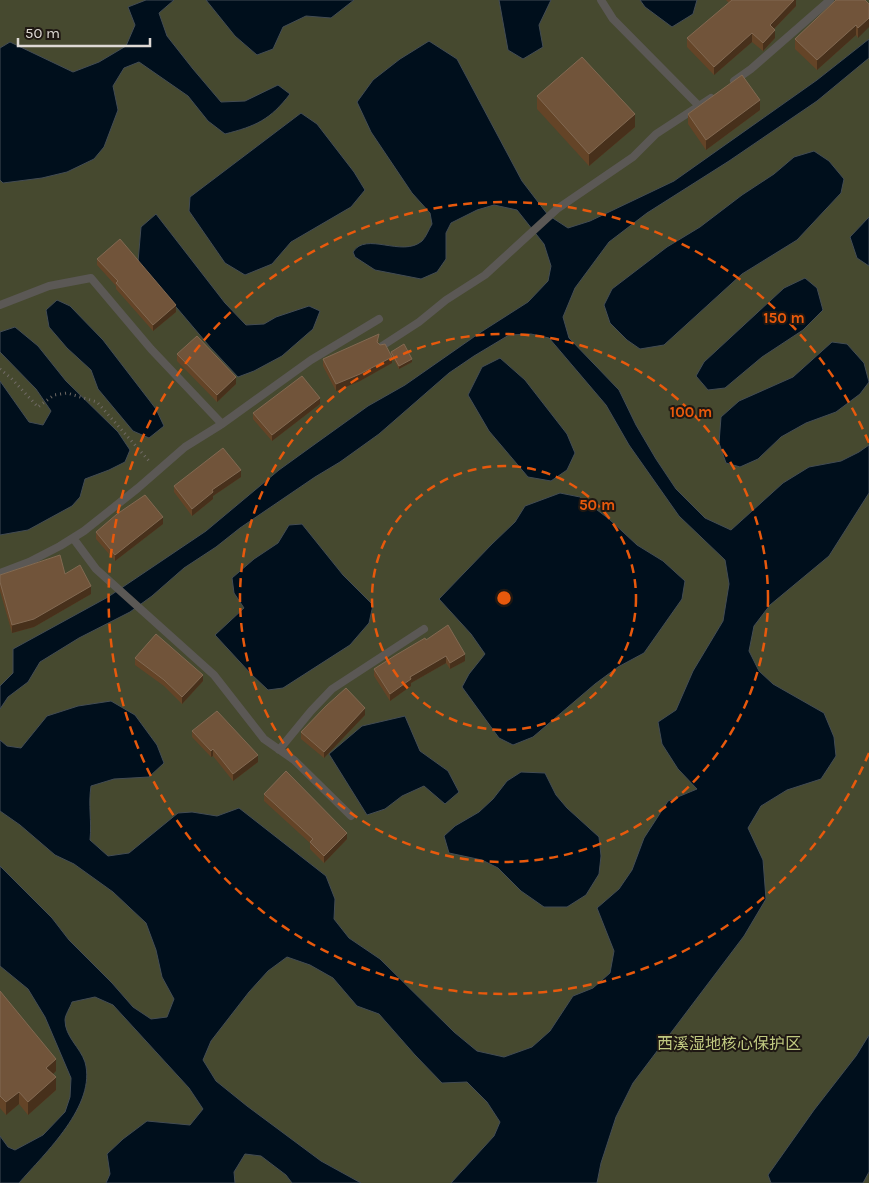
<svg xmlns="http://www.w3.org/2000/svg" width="869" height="1183" font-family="Karla,'Noto Sans SC',sans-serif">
<rect width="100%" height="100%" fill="#28221c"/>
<path fill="#46492f" d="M0,0h869v1183h-869z"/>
<path fill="#000f1c" stroke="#434c54" d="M146,0h28l-15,13 8,23 26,33 28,33 24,-1 33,-16 12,9c-20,26 -34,32 -65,40l-17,-13 -20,-25 -49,-34 -15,6 -11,18 5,24 -14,37 -10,12 -27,13 -25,6 -39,5 -3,-3v-132l10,-6 63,30 26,-10 27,-16 9,-21 -7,-18z
M206,0h148l-23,18 -25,-2 -23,11 -10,22 -16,6 -22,-19z
M499,0h52l-12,25 4,22 -20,12 -15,-9z
M640,0h57l-4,14 -21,13 -27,-20z
M869,39v19l-52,43 -88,60 -82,52 -38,29 -34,46 -12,29 6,21 50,52 17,35 20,34 20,30 29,29 26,12 52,-47 26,-16 32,-6 18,-9 10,-7v48l-40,63 -59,49 -16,21 -5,25 10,20 14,13 51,29 10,24 2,19 -15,23 -34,11 -26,16 -13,22 15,32 3,39 -22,37 -111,147 -17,34 -15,46 -4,20h-146l43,-47 6,-14 -13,-20 -20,-20 -25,1 -27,-28 -36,-41 -22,-8 -24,-28 -23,-13 -23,-8 -19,14 -19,21 -38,49 -8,19 13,21 31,25 74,55 40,22h-69l-6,-8 -25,-19 -16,-2 -11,18 1,11h-129l4,-9 -3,-20 16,-15 24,-18 43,4 13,-16 -14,-21 -76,-83 -18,-8 -23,5c-2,6 -7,13 -7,18 0,17 15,27 20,42 12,43 -40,91 -66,121h-19v-47l8,11 7,3 28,-15 22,-23 5,-15 1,-19 -26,-61 -17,-28 -28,-23v-100l52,52 17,22 43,43 21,24 18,12 16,-2 7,-18 -12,-22 -6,-27 -10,-27 -33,-31 -39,-28 -19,-9 -35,-30 -20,-14v-71l7,6 14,2 26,-32 31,-10 33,-5 24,14 22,30 7,18 -15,14 -35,2 -23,7c-3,20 1,34 -1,54l18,16 21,-3 49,-40 14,-1 25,4 22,-8 87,68 9,23 -1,20 15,19 31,21 74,73 23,19 27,6 28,-10 18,-16 23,-35 20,-8 17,-15 4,-22 -17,-43 22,-19 13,-19 12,-32 24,-37 29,-12 -19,-20 -16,-25 -4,-22 18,-12 17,-39 30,-50 6,-37 -4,-24 -46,-44 -50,-71 -23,-40 -57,-67 -18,-4 -22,1 -35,21 -25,17 -70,61 -39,28 -25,15 -75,51 -24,19 -32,21 -32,28 -22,16 -51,26 -39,24 -12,20 -20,15 -8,12v-23l13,-13v-24l95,-52 98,-66 73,-61 36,-26 53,-38 37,-21 76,-53 47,-30 20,-21 3,-15 -7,-22 -27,-34 -23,-5 -17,5 -26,13 -5,10v26l-9,13 -16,7 -46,-9 -20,-13 -2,-5c13,-21 49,6 69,-11 4,-4 7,-12 10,-17l-2,-11 -18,-20 -41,-61 -14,-30 16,-22 27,-21 29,-18 28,18 65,122 26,34 20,13 22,-7 84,-40 143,-101z
M301,113l16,11 37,48 11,18 -14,17 -60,35 -19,22 -27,11 -20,-12 -36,-52 1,-14z
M814,151l15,10 15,18 -3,14 -44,47 -55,34 -78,71 -24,4 -13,-9 -17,-17 -6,-18 8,-16 55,-42 33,-20 42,-32 32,-21 20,-17z
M156,214l69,89 21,22 18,-1 12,-7 33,-11 11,5 -7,18 -31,27 -28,15 -16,6 -28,-30 -72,-85 3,-35z
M869,217v49l-12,-8 -7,-21z
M805,278l12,10 6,22 -20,20 -41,27 -37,31 -17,2 -12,-14 8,-14 80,-74z
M57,300l13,6 33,34 53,69 8,17 -15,12 -16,-7 -35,-42 -7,-19 -24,-22 -18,-21 -3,-17z
M15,327l23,19 28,35 52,51 12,18 -5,12 -16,8 -24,9 -5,18 -8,9 -44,24 -28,5v-154l29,41 14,3 8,-14 -15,-22 -36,-37v-20z
M832,342l15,2 17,19 5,19 -9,12 -24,18 -30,11 -25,14 -23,22 -18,8 -14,-4 -7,-20 2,-26 18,-16 54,-24z
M500,358l25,22 42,54 8,19 -8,17 -16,11 -23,-4 -39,-46 -21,-36 14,-28z
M560,493l20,4 29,22 28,26 26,16 22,20 -3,18 -38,54 -26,14 -23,17 -62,53 -20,8 -14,-7 -37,-51 7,-13 16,-20 -14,-20 -32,-35 53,-55 23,-22 10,-16z
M302,524l41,51 30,30 -4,18 -19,22 -67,43 -15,2 -17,-16 -36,-39 29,-27 -10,-15 -2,-15 22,-19 24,-16 11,-18z
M405,716l15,35 28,20 11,21 -14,12 -21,-18 -22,10 -17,13 -18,6 -38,-61 33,-28z
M521,772l24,1 11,22 11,13 32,29 2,19 -2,18 -13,21 -19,12h-23l-23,-16 -23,-23 -16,-8 -33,-7 -5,-17 11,-10 24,-14 14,-13 14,-18z
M869,1035v137l-6,11h-92l-3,-8 46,-65 42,-54z"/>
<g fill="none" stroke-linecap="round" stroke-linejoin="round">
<path stroke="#716b66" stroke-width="3" stroke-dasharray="1 4" stroke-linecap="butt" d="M0,369l11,9 27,29 16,-12 13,-2 30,9 53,60"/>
<path stroke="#5b5855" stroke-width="8" d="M601,0l12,19 86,87
M734,81l17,-12 79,-69
M0,305l49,-19 42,-8 60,71 71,75
M382,346l37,-24 27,-22 39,-25 72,-66 76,-52 23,-23 55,-36
M73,538l23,31 118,106 50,64 30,21 57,56
M0,573l29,-11 31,-16 24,-15 54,-43 47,-41 37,-23 89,-64 68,-41
M279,750l32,-39 21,-22 92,-60"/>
</g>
<path fill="#644427" d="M726,0h70v6l-22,23 1,9 -12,13 -11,-9 -38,33 -27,-28v-9l42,-35z
M865,0l-7,38 -2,-3 -39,35 -22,-21v-10z
M537,96l98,31 -46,39 -52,-57z
M760,110l-54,40 -18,-26v-10z
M97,259l79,53 -23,19 -37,-42v-3l-19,-21z
M379,340l-1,3 14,20 -32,18 -24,10 -13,-25v-7z
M391,352l21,10 -13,7 -8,-14z
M177,354l59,30 -19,18 -40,-41z
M320,404l-48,37 -19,-22v-6z
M241,477l-28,19v3l-21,17 -18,-24v-6z
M163,524l-48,37 -19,-22v-7z
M65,574l26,20 -57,33 -22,6 -12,-42v-16z
M426,640l39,21 -15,8 -4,-6 -35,20v3l-21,15 -16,-25v-7z
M135,658l68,23 -21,23 -18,-18 -29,-21z
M365,715l-41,43 -23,-19v-7z
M192,731l66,31 -25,19 -20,-25 -2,1 -19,-20z
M264,794l83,45 -23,24 -14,-14v-6l-46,-42z
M0,991l56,80 -3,3 3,16 -28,25 -9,-11 -13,11 -6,-7z"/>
<path fill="#47301b" d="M794,0h2v6l-26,27v-8z
M869,18v9l-11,11v-10z
M856,25v10l-39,35v-10z
M775,30v8l-12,13v-8z
M752,33v9l-38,33v-8z
M760,100v10l-54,40v-10z
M635,114v13l-46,39v-12z
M176,305v7l-23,19v-6z
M392,357v6l-32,18 -24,10v-7z
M412,359v3l-13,7v-3z
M236,377v7l-19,18v-7z
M320,398v6l-48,37v-6z
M241,470v7l-28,19v3l-21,17v-7l20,-19z
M163,517v7l-48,37v-6z
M91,586v8l-57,33 -22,6v-8z
M465,654v7l-15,8v-6z
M446,656v7l-35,20v3l-21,15v-7l20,-17z
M203,675v6l-21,23v-7z
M365,708v7l-41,43v-6z
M213,749v7l-2,1v-6z
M258,755v7l-25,19v-7z
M347,833v6l-23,24v-7z
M56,1059v12l-10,10v-13z
M56,1077v13l-28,25v-13z
M19,1092v12l-13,11v-13z"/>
<path fill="#71543a" stroke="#826952" d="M732,0h62l-24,25 5,5 -12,13 -11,-10 -38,34 -27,-29z
M836,0h29l4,4v14l-11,10 -2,-3 -39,35 -22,-21z
M582,57l53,57 -46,40 -52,-58z
M742,75l18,25 -54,40 -18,-26z
M120,239l56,66 -23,20 -37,-42 2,-2 -21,-22z
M379,334l-2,8 3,3 5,-1 7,13 -32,17 -24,10 -13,-25z
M197,336l39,41 -19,18 -40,-41z
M404,344l8,15 -13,7 -8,-14z
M302,376l18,22 -48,37 -19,-22z
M223,448l18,22 -29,20 1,2 -21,17 -18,-23z
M145,495l18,22 -48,38 -19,-23 21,-18z
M60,555l5,19 15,-9 11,21 -57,33 -22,6 -12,-43v-7z
M448,625l17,29 -15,9 -4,-7 -36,21 1,2 -21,15 -16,-25 22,-14 29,-17 1,2z
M156,634l47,41 -21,22 -18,-17 -29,-22z
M346,688l19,20 -41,44 -23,-20 25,-26z
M217,711l41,44 -25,19 -20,-25 -2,2 -19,-20z
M286,771l61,62 -23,23 -14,-14 3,-3 -49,-45z
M0,991l56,68 -10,9 10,9 -28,25 -9,-10 -13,10 -6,-6z"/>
<g fill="none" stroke="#e8590c" stroke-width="2.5" stroke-dasharray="9 6">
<circle cx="504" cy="598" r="132"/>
<circle cx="504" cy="598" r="264"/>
<path d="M869 753A396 396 0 1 1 869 443"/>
</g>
<g text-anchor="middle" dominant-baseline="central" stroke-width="4" stroke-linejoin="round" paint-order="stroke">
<g font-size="16" fill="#c0c980" stroke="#1f1813">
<text x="729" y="1043">西溪湿地核心保护区</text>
</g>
</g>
<circle cx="504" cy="598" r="8" fill="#e8590c" stroke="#1f1813" stroke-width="2.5"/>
<g font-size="15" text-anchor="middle" font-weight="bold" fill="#e8590c" stroke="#1f1813" stroke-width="4" stroke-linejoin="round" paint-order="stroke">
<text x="784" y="323">150 m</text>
<text x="691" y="417">100 m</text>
<text x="597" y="510">50 m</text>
</g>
<path d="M18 38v8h132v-8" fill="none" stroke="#ded9d5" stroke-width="2.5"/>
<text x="25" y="38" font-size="15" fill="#ded9d5" stroke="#1f1813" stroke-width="4" paint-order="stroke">50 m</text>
</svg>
